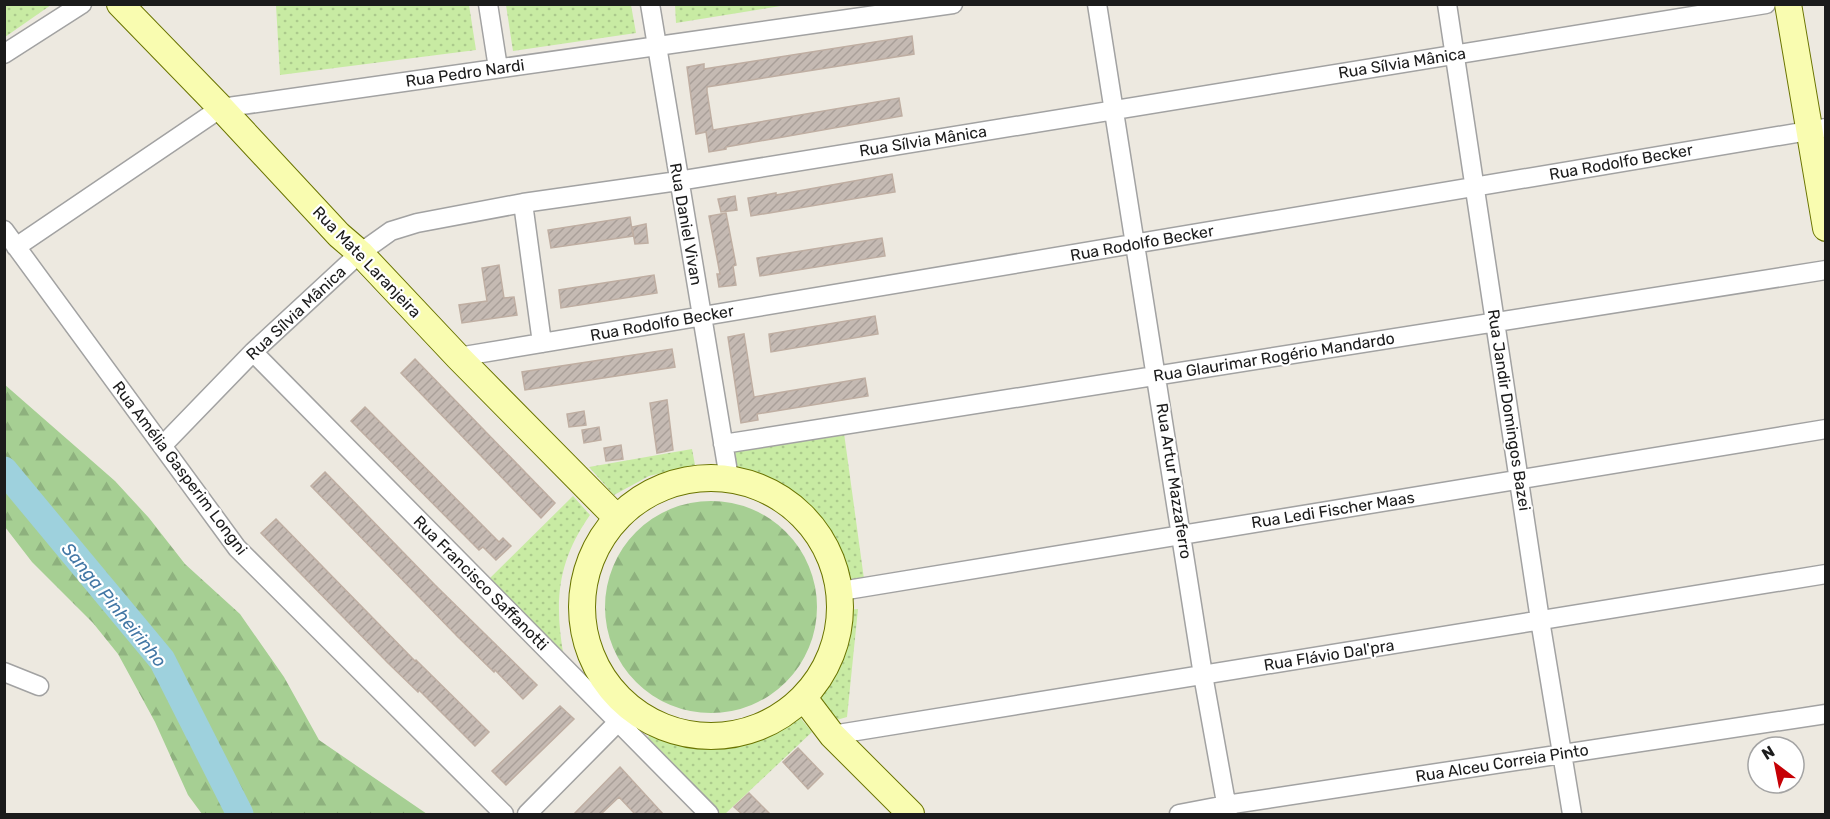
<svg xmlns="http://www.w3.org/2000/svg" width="1830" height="819" font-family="Rubik,sans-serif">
<defs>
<pattern id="grass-dots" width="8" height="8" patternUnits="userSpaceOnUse" patternTransform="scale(1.5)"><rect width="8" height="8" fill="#c8eba3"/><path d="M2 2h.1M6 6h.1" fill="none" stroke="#abc98c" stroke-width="1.8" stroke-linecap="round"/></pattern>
<pattern id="forest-firs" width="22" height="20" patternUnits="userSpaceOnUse" patternTransform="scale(1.5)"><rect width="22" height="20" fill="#a6cf93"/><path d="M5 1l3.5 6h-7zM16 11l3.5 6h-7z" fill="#8eb17e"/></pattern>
<pattern id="building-hatch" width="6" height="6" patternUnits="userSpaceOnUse" patternTransform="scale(1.5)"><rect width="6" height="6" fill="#c5bab3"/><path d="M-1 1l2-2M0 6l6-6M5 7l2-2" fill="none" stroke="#a99f99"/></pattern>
</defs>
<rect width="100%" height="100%" fill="#ede9e0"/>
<path fill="url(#grass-dots)" d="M5,4h46v1l-46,32z
M675,4h112v1l-111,18z
M276,5h193l7,45 -196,25z
M506,5h125l5,28 -123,18z
M844,433l20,146 -15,1c-19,-61 -51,-92 -111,-110l-3,-18z
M692,449l3,16 -46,11 -35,19 -25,-28z
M573,496l17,19c-33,47 -36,87 -26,143l-77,-77z
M858,609l-11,108 -14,4 -18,-21 17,-24 15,-49 1,-17z
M798,715l14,17 -87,82h-5l-73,-76 5,-5c15,4 30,10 45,12 36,4 72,-10 101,-30z"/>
<path fill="url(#forest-firs)" d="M4,384l111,97 34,37 36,46 55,50 44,63 35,63 108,74h-225l-14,-19 -33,-73 -37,-68 -25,-31 -61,-61 -27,-35z
M605 607a106 106 0 1 1 212 0a106 106 0 1 1-212 0Z"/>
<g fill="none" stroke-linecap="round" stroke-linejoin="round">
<path stroke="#9ed1dd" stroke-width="27" d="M4,470l158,190 78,154"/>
</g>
<path fill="url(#building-hatch)" stroke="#bfaea2" stroke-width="1.5" d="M912,36l2,18 -207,33v4l6,39 186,-32 3,18 -176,31v2l-17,3 -3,-20 -10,2 -9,-67 17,-3v5z
M892,174l3,18 -144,24 -3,-18 28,-5v2z
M735,196l2,14 -16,2 -3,-13z
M726,213l10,52 -3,1 3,19 -17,2 -2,-13h3l-11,-58z
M630,217l3,19 -82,12 -3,-18z
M646,224l2,19 -13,1 -3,-17z
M882,238l3,18 -125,20 -3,-18z
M499,265l5,33 10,-1 3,18 -55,8 -3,-18 28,-4 -5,-33z
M654,275l3,18 -96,15 -2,-18z
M875,316l3,18 -107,18 -2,-18z
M744,334l10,63 111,-19 3,18 -111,18 1,6 -17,3 -13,-86z
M672,349l3,18 -150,23 -3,-18z
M415,359l140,144 -14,15 -140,-145z
M667,400l6,50 -16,3 -7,-50z
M365,407l134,135 4,-4 8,8 -15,14 -13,-13 -4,3 -128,-129z
M584,411l2,14 -17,2 -2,-13z
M599,427l2,13 -17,3 -2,-13z
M621,445l2,14 -17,2 -2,-13z
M325,472l110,113 102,100 -14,14 -28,-29 -1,2 -36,-35 -147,-151z
M276,519l139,142 1,-1 73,72 -14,14 -56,-56 -1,2 -30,-29 -127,-130z
M560,706l14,13 -68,66 -14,-14z
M798,748l25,26 -15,15 -25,-27z
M620,767l43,47h-28l-16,-17 -18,17h-27z
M749,793l21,21h-28l-8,-7z"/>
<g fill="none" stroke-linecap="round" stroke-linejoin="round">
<defs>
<path id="street" d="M488,4l10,64
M650,4l79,474
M1097,4l106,671 25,139
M1447,4l93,616 32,194
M4,54l78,-50
M523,203l19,140
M4,230l233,318 267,266
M16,247l205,-139 732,-104
M253,352l456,462
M458,357l1368,-229
M723,444l1103,-174
M162,446l91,-94 107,-99 31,-22 26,-8 106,-20 155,-22 1088,-177
M841,591l985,-162
M4,672l35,14
M832,735l994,-161
M527,814l91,-92 9,-15
M1179,814l47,-9 600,-91"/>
<path id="secondary" d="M120,4l101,104 118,127 21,18 98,104 159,161
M1788,4l38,224
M582 607a129 129 0 1 1 258 0a129 129 0 1 1-258 0Z
M804,698l28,37 79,79"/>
</defs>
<use href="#street" stroke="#a2a2a2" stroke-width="21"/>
<use href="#secondary" stroke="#6a7401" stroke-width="28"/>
<use href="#street" stroke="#fff" stroke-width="18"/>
<use href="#secondary" stroke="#f9fcb0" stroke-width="26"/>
</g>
<g text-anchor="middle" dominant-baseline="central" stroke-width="4.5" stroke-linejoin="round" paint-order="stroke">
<g font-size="16" fill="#1b1b1b" stroke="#fff">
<text transform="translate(1402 63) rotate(-9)">Rua Sílvia Mânica</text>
<text transform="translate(465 73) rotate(-8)">Rua Pedro Nardi</text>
<text transform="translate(923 141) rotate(-9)">Rua Sílvia Mânica</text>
<text transform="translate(1621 162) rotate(-10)">Rua Rodolfo Becker</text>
<text transform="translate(686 224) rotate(80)">Rua Daniel Vivan</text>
<text transform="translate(1142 243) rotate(-10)">Rua Rodolfo Becker</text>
<text transform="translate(367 262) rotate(46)">Rua Mate Laranjeira</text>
<text transform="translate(296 313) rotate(-43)">Rua Sílvia Mânica</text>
<text transform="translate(662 323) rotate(-10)">Rua Rodolfo Becker</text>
<text transform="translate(1274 357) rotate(-9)">Rua Glaurimar Rogério Mandardo</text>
<text transform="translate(1509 410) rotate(81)">Rua Jandir Domingos Bazei</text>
<text transform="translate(180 468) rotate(53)">Rua Amélia Gasperim Longni</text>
<text transform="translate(1174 481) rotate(81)">Rua Artur Mazzaferro</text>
<text transform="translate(1333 510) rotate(-9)">Rua Ledi Fischer Maas</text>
<text transform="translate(481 583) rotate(45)">Rua Francisco Saffanotti</text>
<text transform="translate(1329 655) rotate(-9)">Rua Flávio Dal'pra</text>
<text transform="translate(1502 763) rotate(-9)">Rua Alceu Correia Pinto</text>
</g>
<g font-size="18" font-style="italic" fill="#4277a5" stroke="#fff">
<text transform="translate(114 605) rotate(51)">Sanga Pinheirinho</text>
</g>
</g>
<rect width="1830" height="819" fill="none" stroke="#1b1b1b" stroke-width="12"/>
<g transform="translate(1776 765) rotate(328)"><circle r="28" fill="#ffffff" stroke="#a4a4a4" stroke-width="1.5"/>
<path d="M0-4.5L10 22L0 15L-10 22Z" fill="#c60005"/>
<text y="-9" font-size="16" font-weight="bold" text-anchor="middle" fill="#1b1b1b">N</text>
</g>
</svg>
